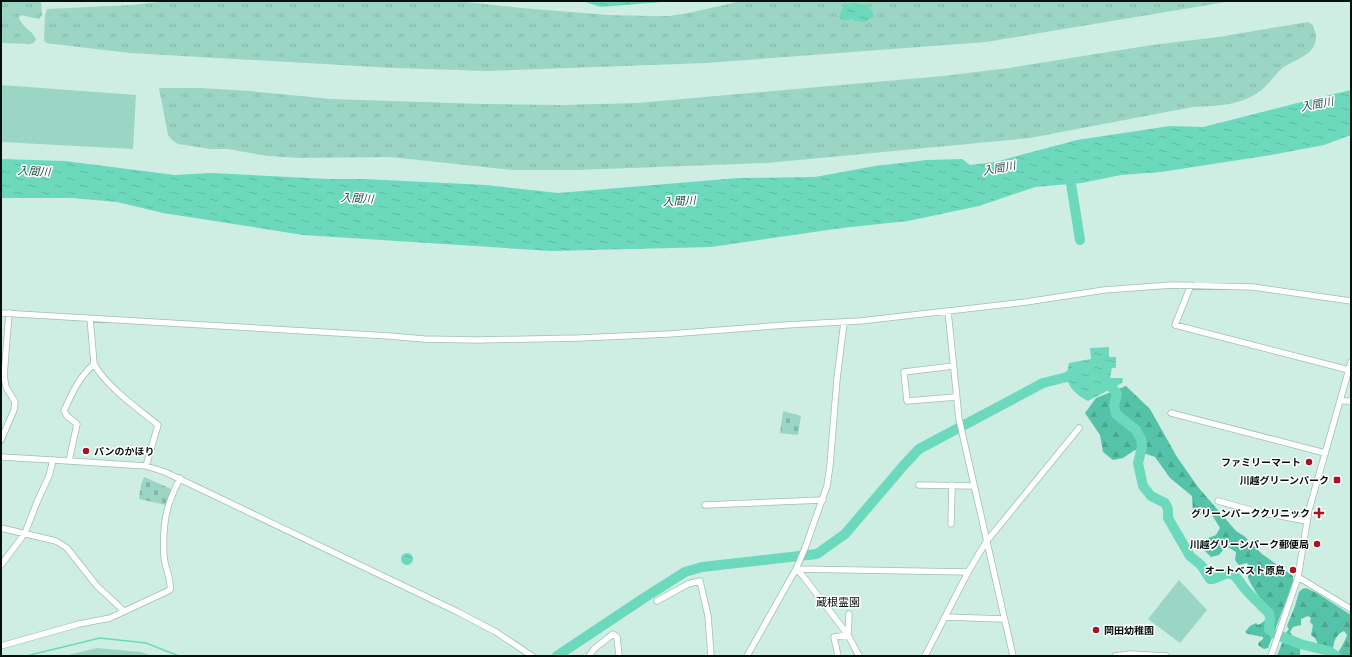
<svg xmlns="http://www.w3.org/2000/svg" width="1352" height="657" font-family="Mulish,'Noto Sans JP',sans-serif">
<defs>
<pattern id="grass-tufts" width="24" height="20" patternUnits="userSpaceOnUse"><rect width="24" height="20" fill="#9bd6c4"/><path d="M3 7l-1-3M5 7V3M7 7l1-3M15 17l-1-3M17 17v-4M19 17l1-3" fill="none" stroke="#84b7a7"/></pattern>
<pattern id="forest-firs" width="22" height="20" patternUnits="userSpaceOnUse"><rect width="22" height="20" fill="#55c3a8"/><path d="M5 1l3.5 6h-7zM16 11l3.5 6h-7z" fill="#49a68f"/></pattern>
<pattern id="cemetery-stones" width="16" height="16" patternUnits="userSpaceOnUse"><rect width="16" height="16" fill="#9bd6c4"/><path d="M2 7V4a2 2 0 0 1 4 0v3zM10 15v-3a2 2 0 0 1 4 0v3z" fill="#84b7a7"/></pattern>
<pattern id="water-ripples" width="26" height="14" patternUnits="userSpaceOnUse"><rect width="26" height="14" fill="#6cd9bd"/><path d="M2 4q2-2 4 0t4 0M15 11q2-2 4 0t4 0" fill="none" stroke="#5cb9a1"/></pattern>
</defs>
<rect width="100%" height="100%" fill="#ceeee4"/>
<path fill="url(#grass-tufts)" d="M1,1h40l1,14 -3,4 -19,-4 -1,3c4,10 13,12 17,21l-2,4 -4,1 -29,-1z
M168,1h289l65,7 86,7 43,1h19l18,-3 54,-12h490l-246,41 -280,21 -219,8 -94,-3 -263,-15 -43,-5 -41,-5 -2,-3 1,-25 2,-6 85,-4z
M1308,22l5,3c1,4 3,9 3,12 0,18 -20,22 -32,30 -7,5 -12,13 -19,20 -19,18 -46,19 -72,20l-163,31 -263,25 -190,7h-65l-122,-13 -91,1 -31,-2 -40,-7h-18l-32,-5 -6,-4 -4,-5 -9,-47h42l49,3 81,8 153,5 77,1 76,-2 306,-27 66,-8 143,-23 66,-8z"/>
<path fill="url(#forest-firs)" d="M1126,386l24,23 27,48 21,30 38,44 8,5 18,18 31,22v7l-25,65 -4,1 -6,-4 1,-3 4,-3v-2l-15,-3 -3,-2 5,-6 6,-3 2,2c8,-3 9,-8 10,-16 -4,-4 -20,-28 -20,-32 0,-2 2,-4 3,-7l-4,-7 -8,2 -4,-5 1,-8 -10,-6 -7,9 -8,2 -10,-10 2,-7 13,-5 4,-7 -6,-10 -5,-6 -5,3 -6,-1 -5,-3 -1,-15 -22,-18 -15,-21 -20,-7 -12,8 -10,2 -10,-8 -3,-17 -15,-22 11,-15z
M1306,588l11,5 34,22v41h-15c4,-7 8,-12 11,-21l-3,-4c-8,3 -10,10 -11,18l-6,1 -7,-2 -5,-10 -4,-3 2,-10 -3,-3 1,-4 -3,-2 -7,3v6l-8,2 -3,5 4,7 6,2v14l-1,1h-22l9,-23 3,-4 -2,-3 8,-20 4,-14 3,-3z"/>
<path fill="url(#cemetery-stones)" d="M783,411l18,5 -3,19 -18,-2z
M144,477l27,12 -5,16 -27,-6 2,-14z"/>
<path fill="#9bd6c4" d="M1,85l135,10 -3,54 -132,-7z
M1179,580l28,30 -27,33 -32,-24z
M97,648l44,4 11,4h-88z"/>
<path fill="url(#water-ripples)" d="M582,1h91l-72,6z
M852,3c10,0 19,2 22,13l-9,6 -11,-1 -1,-2c-6,0 -10,3 -14,-2l2,-5 3,-6z
M1351,90v45l-27,10 -53,10 -110,17 -40,3 -39,8 -47,4 -56,19 -71,15 -66,7 -131,19 -159,4 -249,-16 -140,-22 -46,-11 -45,-4h-71v-39l64,2 110,14 36,-2 117,6h36l122,6 72,8 180,-15 77,-1 60,-11 52,-6 35,-1 8,6 25,-3 82,-22 93,-14 33,1 110,-28z
M1109,347v10h7v11h-4l-2,10h13l-1,5 -34,18c-10,-5 -20,-13 -21,-24 0,-4 1,-10 2,-14l22,-4 -1,-11z
M401 559a6 6 0 1 1 12 0a6 6 0 1 1-12 0Z"/>
<g fill="none" stroke-linecap="round" stroke-linejoin="round">
<path stroke="#6cd9bd" stroke-width="1.5" d="M26,656l74,-18 46,5 33,13"/>
<path stroke="#6cd9bd" stroke-width="10" d="M1069,171l11,69
M1104,378c3,6 9,10 13,16l-3,11 2,9 20,16 5,9 1,8 -4,16 5,23 8,10 14,7 3,6v9l22,38 11,9 9,14c7,1 13,-7 21,-5 5,1 8,7 11,11 7,10 18,19 27,28l1,5 -1,12 4,3 27,11 29,7 7,5
M557,656l90,-60 38,-24 17,-5 115,-13 28,-20 59,-69 15,-16 124,-66 24,-6 11,-7"/>
<defs>
<path id="minor" d="M1191,285l-16,40 174,45
M948,311l11,108 54,237
M1,313c129,7 259,16 388,23l35,3 53,1 102,-2 90,-4 117,-9 74,-4 166,-19 78,-12 68,-5 81,2 98,14
M90,318l4,46c12,22 44,45 64,61l-12,41
M953,366l-49,6 3,29 49,-4
M1341,401h10
M1171,413l154,40
M1,440l13,-30 1,-8 -9,-15 -2,-11 5,-63
M1,457l68,4 77,5 19,6 291,139 40,21 36,24
M69,461l8,-37 -10,-8 -3,-5c8,-18 15,-34 30,-47
M919,485l54,1
M1218,501l40,11 49,9
M705,505l118,-5
M951,524l1,-39
M1,528l55,13 11,7 30,38 27,25
M1,565l24,-32 12,-31 12,-26 4,-16
M796,569l172,3
M796,569l7,7 45,59 11,21
M1298,577l53,32
M657,601l31,-17 12,-3 8,35 3,40
M945,617l59,2
M1,646l78,-22 31,-6 60,-28c2,-10 -5,-22 -6,-33 -1,-17 0,-38 5,-53 3,-9 7,-18 11,-26
M589,656l5,-7 19,-15 4,3 2,19
M747,656l49,-87 9,-21 22,-62 3,-21 7,-86 7,-57
M838,656l-4,-19 14,-2 1,-21
M925,656l43,-84 18,-30 93,-114
M1115,656l15,-2 36,2
M1271,656l27,-79 11,-67 42,-148"/>
</defs>
<use href="#minor" stroke="#9fbfb5" stroke-width="7"/>
<use href="#minor" stroke="#fff" stroke-width="5.5"/>
</g>
<g fill="#a91322" stroke="#fff" stroke-width="1.5">
<circle cx="86" cy="451" r="4"/>
<circle cx="1309" cy="462" r="4"/>
<rect x="1333" y="476" width="8" height="8" rx="2"/>
<path d="M1317 507h4v4h4v4h-4v4h-4v-4h-4v-4h4z"/>
<circle cx="1317" cy="544" r="4"/>
<circle cx="1293" cy="570" r="4"/>
<circle cx="1096" cy="630" r="4"/>
</g>
<g text-anchor="middle" dominant-baseline="central" stroke-width="3" stroke-linejoin="round" paint-order="stroke">
<g font-size="10" font-weight="bold" fill="#06100d" stroke="#fff" text-anchor="end">
<text x="94" y="451" text-anchor="start">パンのかほり</text>
<text x="1301" y="462">ファミリーマート</text>
<text x="1329" y="480">川越グリーンパーク</text>
<text x="1310" y="513">グリーンパーククリニック</text>
<text x="1309" y="544">川越グリーンパーク郵便局</text>
<text x="1285" y="570">オートベスト原島</text>
<text x="1104" y="630" text-anchor="start">岡田幼稚園</text>
</g>
<g font-size="11" font-style="italic" fill="#225145" stroke="#fff">
<text transform="translate(1317 104) rotate(-11)">入間川</text>
<text transform="translate(999 168) rotate(-11)">入間川</text>
<text transform="translate(34 171) rotate(3)">入間川</text>
<text transform="translate(357 198) rotate(3)">入間川</text>
<text transform="translate(679 201) rotate(-3)">入間川</text>
</g>
<g font-size="11" fill="#06100d" stroke="#fff">
<text x="838" y="602">蔵根霊園</text>
</g>
</g>
<rect width="1352" height="657" fill="none" stroke="#06100d" stroke-width="4"/>
</svg>
